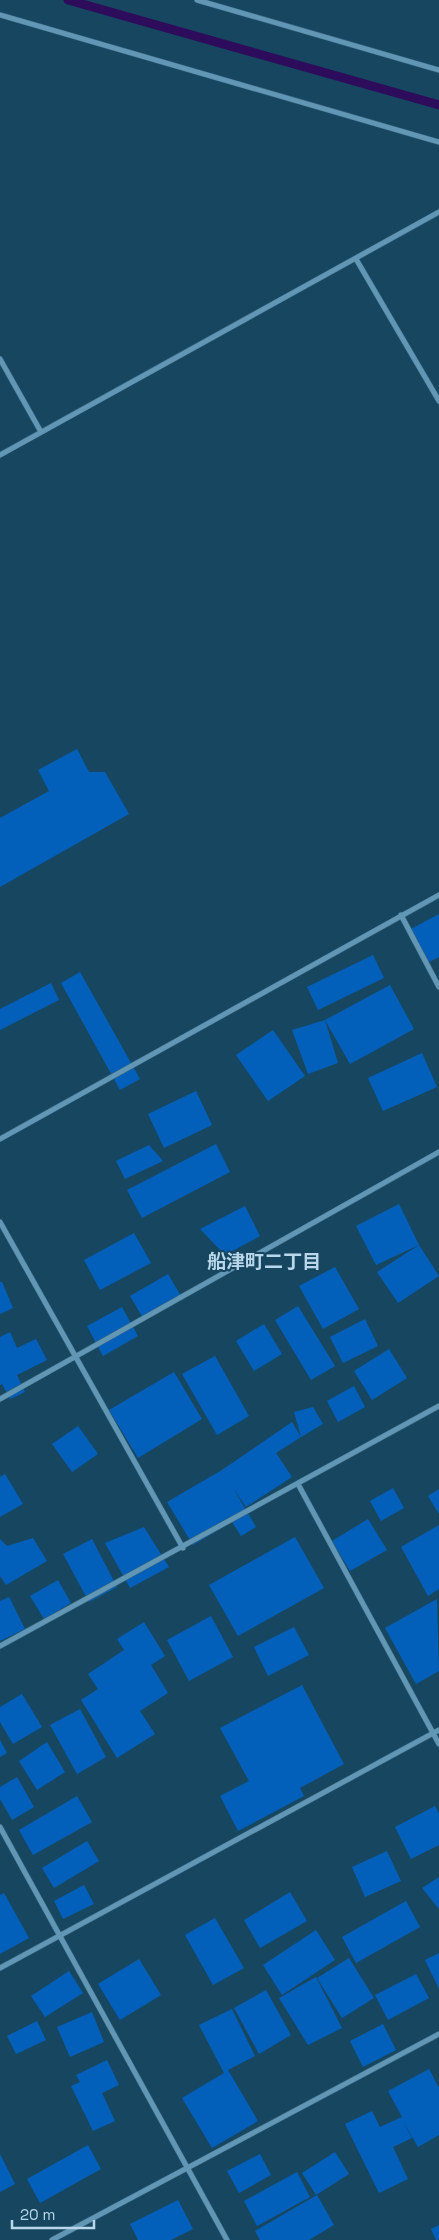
<svg xmlns="http://www.w3.org/2000/svg" width="439" height="2240" font-family="'Space Grotesk','Noto Sans JP',sans-serif">
<rect width="100%" height="100%" fill="#174760"/>
<g fill="none" stroke-linecap="round" stroke-linejoin="round">
<path stroke="#2e0c5c" stroke-width="9" d="M68,0l371,105"/>
</g>
<path fill="#0360ba" d="M77,749l12,23h16l24,42 -129,73v-69l49,-27 -11,-21z
M439,914v43l-12,6 -18,-33z
M373,955l11,23 -66,32 -11,-23z
M80,972l60,107 -20,11 -59,-107z
M51,983l8,17 -59,30v-21z
M390,985l24,44 -64,35 -25,-44 13,43 -30,11 -16,-44 33,-10z
M273,1030l32,46 -37,25 -32,-46z
M422,1053l15,34 -54,24 -15,-33z
M196,1091l16,34 -48,23 -16,-34z
M216,1144l14,28 -88,46 -15,-28z
M149,1145l14,16 -38,18 -9,-18z
M399,1204l20,41 -43,20 -20,-39z
M245,1206l15,30 -35,19 -25,-26z
M134,1233l17,30 -51,27 -16,-30z
M419,1245l20,31 -41,27 -21,-31z
M335,1267l24,42 -36,20 -24,-43z
M168,1274l13,22 -38,22 -13,-22z
M0,1282h2l11,26 -13,6z
M298,1306l37,60 -24,14 -36,-60z
M122,1307l16,29 -35,20 -16,-30z
M365,1319l13,27 -35,17 -13,-26z
M264,1324l18,30 -28,17 -18,-30z
M10,1332l7,16 19,-9 11,21 -30,15 8,17 -15,7 -8,-15 -2,1v-48z
M389,1349l18,29 -35,22 -18,-29z
M215,1356l34,60 -32,19 -35,-61z
M174,1372l28,47 -64,39 -29,-48z
M354,1386l11,21 -27,15 -11,-21z
M313,1407l10,17 -22,13 -7,-25z
M292,1422l9,15 -25,16 16,24 -46,30 -13,-19 23,39 -15,9 -9,-14 -39,23 -26,-43 55,-32z
M78,1426l20,28 -26,18 -20,-28z
M5,1474l18,30 -23,13v-40z
M393,1488l11,20 -23,13 -11,-20z
M439,1489v25l-11,-18z
M368,1519l19,31 -37,21 -18,-30z
M439,1525v64l-11,7 -27,-49z
M144,1527l25,40 -39,21 -25,-45z
M295,1537l29,51 -86,48 -29,-51z
M33,1538l14,23 -41,24 -6,-9v-37l7,7z
M92,1539l25,48 -28,15 -26,-48z
M58,1580l13,23 -27,16 -14,-23z
M9,1597l16,32 -25,12v-40z
M437,1599l2,72 -23,13 -31,-56z
M211,1616l22,41 -44,24 -22,-41z
M144,1622l21,34 -14,9 17,28 -28,18 15,23 -38,24 -36,-58 17,-11 -10,-15 36,-24 -7,-11z
M294,1627l15,28 -41,21 -14,-29z
M302,1685l42,79 -44,24 4,8 -66,35 -18,-35 29,-15 -29,-53z
M22,1694l20,33 -29,17 -13,-22v-15z
M80,1709l26,48 -29,17 -27,-49z
M0,1740l7,13 -7,4z
M47,1742l18,30 -28,18 -18,-29z
M17,1777l17,30 -22,13 -12,-21v-12z
M77,1796l15,26 -59,33 -14,-25z
M435,1806l4,8v31l-28,14 -16,-32z
M87,1841l12,20 -45,27 -12,-20z
M387,1851l14,30 -36,16 -13,-30z
M439,1877v32l-17,-21z
M84,1885l10,19 -31,15 -9,-18z
M290,1892l17,29 -47,27 -16,-28z
M4,1893l25,45 -29,16v-59z
M406,1901l14,26 -64,36 -14,-26z
M215,1918l29,50 -31,17 -28,-50z
M316,1930l19,30 -53,35 -19,-30z
M439,1953v36l-14,-29z
M349,1958l25,40 -32,20 -25,-40z
M139,1959l22,36 -41,25 -22,-36z
M69,1971l14,22 -38,24 -14,-21z
M416,1974l13,24 -41,22 -13,-25z
M316,1977l26,51 -34,17 -29,-47z
M266,1990l25,45 -32,19 -25,-46z
M232,2009l23,47 -27,14 30,51 -46,27 -30,-50 42,-25 -25,-48z
M92,2012l12,30 -34,15 -13,-30z
M37,2021l9,19 -30,14 -9,-18z
M383,2024l13,26 -33,17 -13,-26z
M107,2060l12,25 -17,8 13,28 -22,10 -22,-45 9,-4 -4,-7z
M429,2069l10,19v47l-21,12 -15,-26 9,17 -19,9 15,32 -29,14 -34,-69 27,-13 8,16 22,-10 -14,-26z
M88,2145l13,24 -61,34 -13,-24z
M335,2152l14,22 -33,21 -14,-22z
M0,2154l15,30 -15,8z
M260,2154l11,21 -32,18 -12,-22z
M297,2172l13,25 -53,29 -13,-25z
M317,2195l17,30 -25,15h-49l-5,-9z
M178,2200l15,29 -22,11h-33l-8,-16z
M439,2225v15h-3l-5,-11z"/>
<g fill="none" stroke-linecap="round" stroke-linejoin="round">
<defs>
<path id="street" d="M197,0l242,70
M0,15l439,127
M356,259l83,142
M0,359l41,73
M0,455l439,-243
M401,915l38,72
M0,1139l439,-244
M0,1222l183,326
M0,1399l439,-247
M298,1484l141,260
M0,1646l439,-240
M0,1827l227,413
M0,1968l439,-238
M52,2240l387,-206"/>
</defs>
<use href="#street" stroke="#37647c" stroke-width="6"/>
<use href="#street" stroke="#6196b4" stroke-width="5"/>
</g>
<g text-anchor="middle" dominant-baseline="central" stroke-width="4" stroke-linejoin="round" paint-order="stroke">
<g font-size="19" font-weight="bold" fill="#b9d7ea" stroke="#174760">
<text x="264" y="1261">船津町二丁目</text>
</g>
</g>
<path d="M12 2220v8h82v-8" fill="none" stroke="#b9d7ea" stroke-width="2.5"/>
<text x="20" y="2220" font-size="15" fill="#b9d7ea" stroke="#174760" stroke-width="4" paint-order="stroke">20 m</text>
</svg>
